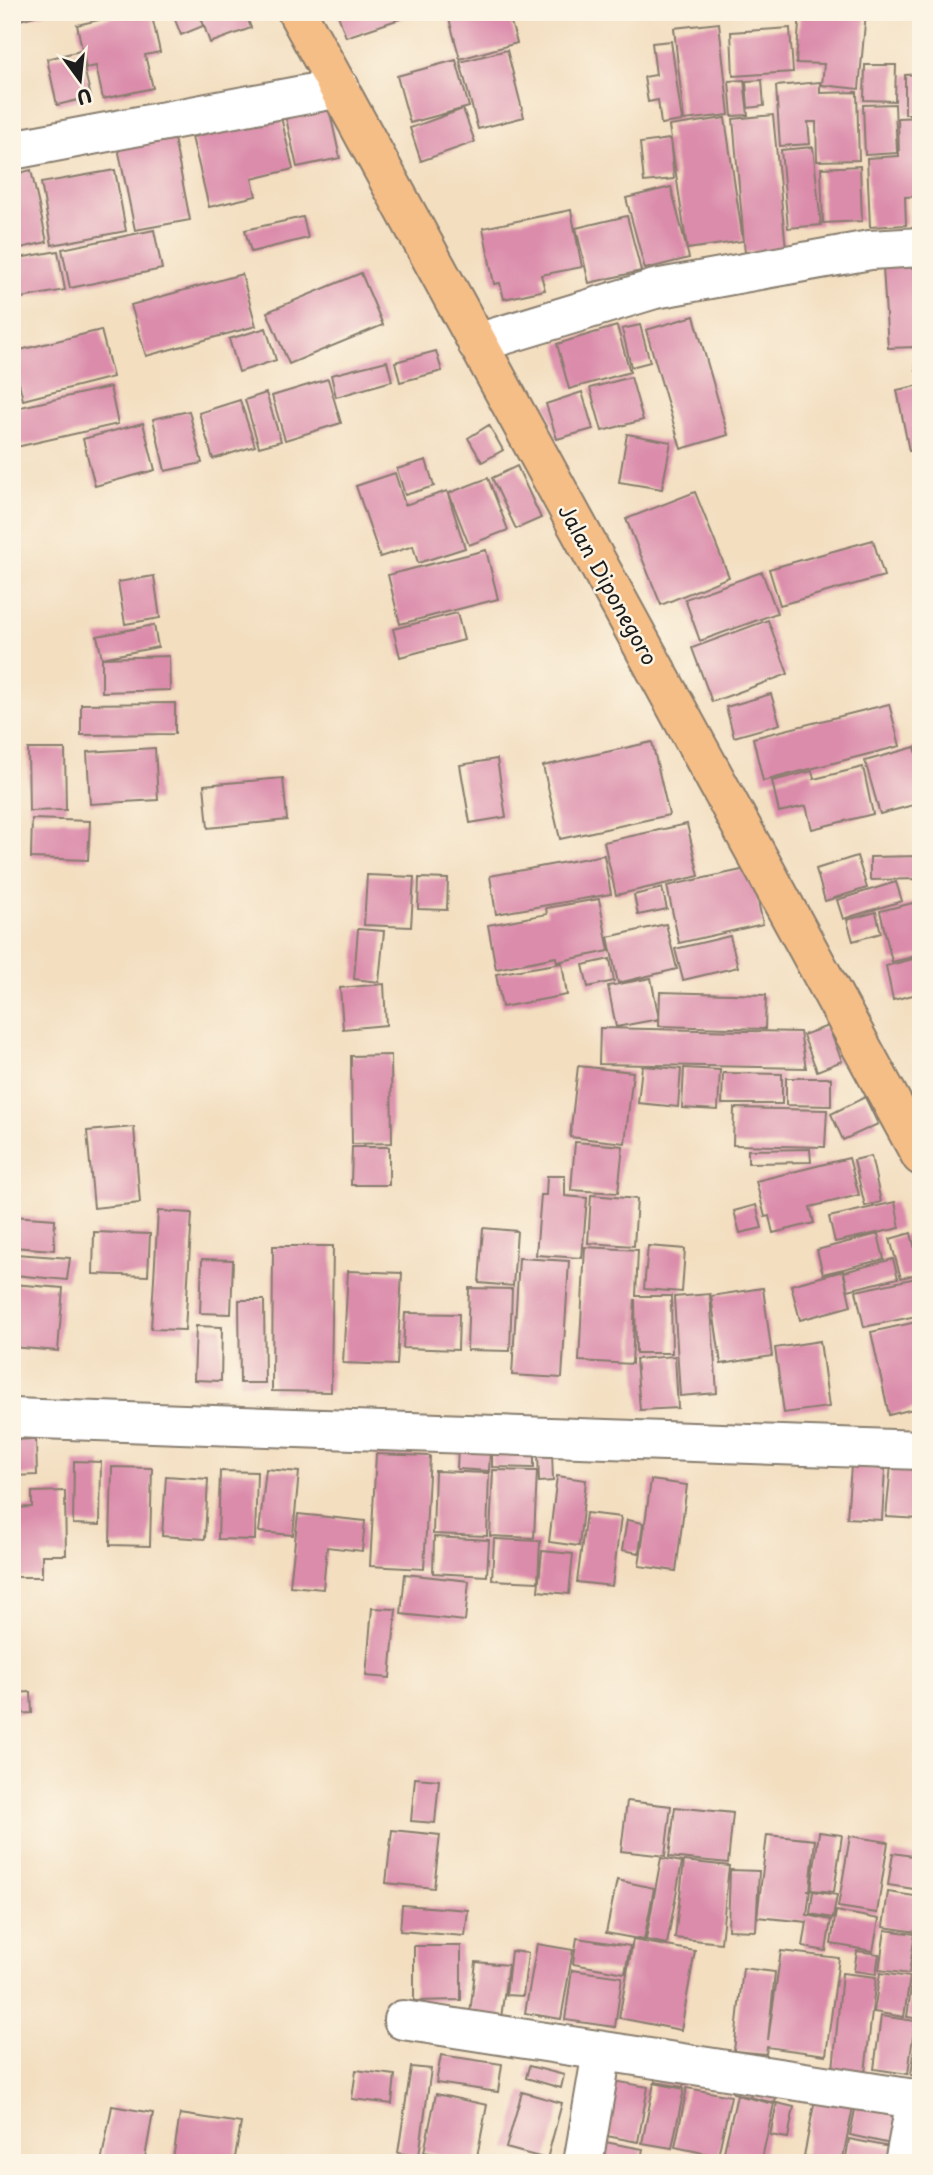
<svg xmlns="http://www.w3.org/2000/svg" width="933" height="2175" font-family="'Playpen Sans',sans-serif">
<rect width="100%" height="100%" fill="#fcf5e5"/>
<filter id="ink" filterUnits="userSpaceOnUse"><feTurbulence type="fractalNoise" baseFrequency=".0143" numOctaves="2"/><feDisplacementMap in="SourceGraphic" scale="14" xChannelSelector="R" yChannelSelector="G"/><feConvolveMatrix kernelMatrix="1 2 1 2 8 2 1 2 1" color-interpolation-filters="sRGB"/></filter>
<filter id="wash" filterUnits="userSpaceOnUse"><feTurbulence type="fractalNoise" baseFrequency=".00686" numOctaves="4" result="noise"/><feDisplacementMap in="SourceGraphic" scale="28" xChannelSelector="R" yChannelSelector="G"/><feGaussianBlur stdDeviation="1.57" result="paint"/><feColorMatrix in="noise" values="0 0 0 0 0 0 0 0 0 0 0 0 0 0 0 0 0 1.4 0 .05"/><feComposite in="paint" operator="in"/></filter>
<g filter="url(#wash)">
<rect width="100%" height="100%" fill="#f3dec0"/>
<g id="blocks">
<path fill="#db8cab" d="M13,12h33v1l-30,8z
M133,12h18l9,40 -15,3 8,33 -50,11 -7,-33 -10,2 -9,-43z
M172,12h26l5,14 -22,9z
M204,12h41l6,16 -41,15 -10,-29z
M337,12h81v1l-72,24z
M474,12h34l9,31 -57,16 -11,-40z
M800,12h66l-7,77 -37,-4 2,-21 -28,-1z
M719,23l10,92 -45,5 -10,-92z
M790,28l3,44 -60,4 -2,-44z
M671,41l11,80 -21,3 -3,-24 -10,2 -4,-25 12,-2 -4,-32z
M507,50l17,67 -46,12 -18,-67z
M80,51l11,46 -34,8 -10,-46z
M456,60l13,47 -59,16 -13,-47z
M865,65h31l-1,36 -31,-1z
M921,74v40h-16v-39z
M744,80l4,35 -16,1 -3,-35z
M762,80l2,26 -16,2 -2,-27z
M820,82v11l37,-1 2,68 -42,1 -1,-39h-8l2,22 -30,2 -4,-60z
M328,104l12,54 -43,9 -12,-53z
M895,104l2,49 -32,2 -2,-50z
M463,109l12,33 -54,19 -11,-33z
M773,115l13,134 -41,4 -12,-134z
M281,117l12,52 -41,10 4,17 -47,11 -17,-70z
M921,117v79l-16,1 1,28 -36,2 -3,-69 32,-2 -1,-38z
M725,118l18,123 -56,8 -18,-123z
M172,128l18,92 -55,10 -19,-92z
M670,139l4,40 -30,3 -4,-39z
M813,147l8,78 -33,3 -7,-78z
M860,166l2,55 -39,2 -2,-55z
M31,170l16,72 -35,8v-75z
M115,170l11,61 -74,14 -11,-62z
M671,187l18,71 -44,11 -19,-71z
M571,210l11,57 -41,8 4,15 -41,9 -4,-16 -6,1 -11,-56z
M627,216l14,55 -52,12 -13,-55z
M303,217l5,21 -57,14 -6,-22z
M154,230l8,39 -92,19 -8,-39z
M58,251l7,39 -44,8 -8,-39z
M921,264v107h-5l-1,-24 -27,1 -5,-81z
M361,273l22,52 -94,39 -22,-52z
M242,274l14,52 -110,30 -15,-51z
M694,316l34,119 -47,14 -35,-119z
M640,325l10,37 -19,5 -9,-38z
M617,326l13,46 -61,17 -12,-45z
M266,328l10,32 -37,12 -10,-33z
M101,330l12,47 -90,23 -11,-48z
M436,351l6,20 -42,11 -5,-20z
M387,361l5,20 -56,16 -5,-22z
M631,377l12,43 -41,11 -12,-43z
M328,379l13,44 -56,17 -13,-44z
M921,385v64l-12,2 -12,-61z
M110,387l8,37 -106,24v-39z
M582,392l11,37 -36,10 -11,-35z
M266,393l15,48 -22,6 -14,-47z
M240,400l15,46 -42,13 -14,-46z
M189,411l13,52 -37,8 -12,-52z
M143,423l12,47 -60,16 -12,-47z
M489,425l14,25 -21,12 -14,-24z
M627,434l44,8 -9,47 -43,-7z
M426,460l8,26 -29,9 -8,-26z
M517,466l24,52 -25,11 -24,-51z
M395,473l10,32 42,-14 18,57 -47,15 -5,-17 -33,11 -24,-71z
M488,478l20,52 -39,15 -20,-52z
M695,492l34,85 -68,28 -35,-86z
M873,540l11,36 -104,29 -11,-36z
M486,550l12,49 -98,25 -12,-49z
M762,572l15,41 -77,28 -15,-42z
M154,576l6,42 -35,6 -7,-42z
M457,613l7,27 -64,17 -7,-28z
M768,620l20,54 -76,28 -20,-54z
M154,625l4,22 -56,11 -5,-22z
M169,656l1,34 -68,2v-34z
M771,694l9,30 -46,13 -8,-30z
M175,703v31l-94,1v-31z
M889,704l11,42 -137,35 -10,-43z
M652,742l17,73 -109,24 -17,-73z
M915,747l6,20v36l-41,11 -15,-53z
M155,748l3,52 -68,4 -3,-52z
M28,749h37l1,61 -37,1z
M497,759l9,58 -36,6 -10,-58z
M863,767l10,47 -61,15 -6,-23 -27,6 -7,-31 40,-10 2,8z
M283,778l4,42 -79,8 -4,-43z
M32,819l58,2 -2,39 -57,-2z
M687,824l12,52 -83,19 -12,-53z
M604,855l7,39 -115,20 -6,-38z
M857,856l10,32 -42,13 -9,-32z
M921,856v23l-51,1v-23z
M751,868l12,56 -84,19 -12,-57z
M367,875l47,2 -3,50 -47,-2z
M419,878l29,1 -1,31 -29,-1z
M896,882l6,19 -59,18 -6,-19z
M662,888l5,21 -29,6 -4,-20z
M599,899l10,52 -52,11 -1,-5 -60,12 -8,-44 59,-11 -1,-6z
M921,901v54l-29,7 -12,-51z
M876,912l5,21 -28,8 -6,-21z
M666,924l11,45 -59,14 -10,-46z
M358,929l26,2 -5,51 -25,-3z
M730,936l8,31 -55,13 -8,-31z
M921,957v36l-28,7 -7,-34z
M610,959l4,22 -26,6 -5,-22z
M562,963l5,32 -65,12 -6,-33z
M651,978l8,41 -43,8 -8,-41z
M384,984l2,41 -43,4 -3,-41z
M660,992l106,3 -1,34 -106,-3z
M828,1026l14,35 -25,10 -14,-36z
M600,1028l200,4 6,36 -207,-4z
M391,1055l1,88 -40,1 -1,-88z
M578,1066l55,6 -8,71 -55,-6z
M642,1066l39,3 -3,38 -40,-4z
M684,1068l36,2 -2,40 -36,-2z
M723,1073l59,1v30h-60z
M786,1078h45v28l-45,-1z
M865,1097l13,27 -35,16 -12,-26z
M734,1108l93,2 -2,37 -92,-2z
M134,1127l6,76 -46,5 -7,-77z
M575,1142l48,4 -5,47 -47,-3z
M352,1147h37v38h-38z
M810,1149l1,13 -63,1v-13z
M871,1156l10,46 -16,4 -11,-46z
M849,1158l10,37 -49,12 4,16 -41,10 -4,-17 -4,1 -9,-36z
M547,1176h18v20l22,2 -5,60 -46,-3 5,-60h5z
M591,1195l46,4 -3,47 -46,-3z
M895,1202l5,26 -65,14 -6,-25z
M756,1205l6,23 -22,5 -6,-22z
M158,1211l34,2 -7,117 -34,-1z
M12,1216l43,3 -1,31 -42,-3z
M483,1228l34,3 -4,55 -34,-3z
M94,1232l56,2 -2,42 -55,-2z
M911,1233l10,40 -20,5 -11,-39z
M878,1234l6,25 -61,15 -6,-24z
M273,1246h60l-2,146 -59,-1z
M648,1246l37,3 -3,43 -38,-3z
M585,1247l53,3 -2,46h35l1,57h-36l-1,-54 -3,65 -53,-3z
M16,1254l54,4 -3,22 -53,-5z
M519,1258l50,3 -7,117 -50,-3z
M202,1259l31,1 -2,54 -31,-1z
M893,1259l5,19 -50,12 -4,-18z
M348,1271l54,2 -5,92 -54,-2z
M843,1271l8,35 -51,14 -9,-35z
M921,1277v38l-57,12 -8,-36z
M12,1284l51,4 -5,63 -46,-4z
M469,1288l43,1 -2,62 -43,-1z
M763,1288l9,68 -51,8 -10,-68z
M710,1294l7,99 -37,3 -6,-99z
M239,1300h25l1,83h-25z
M405,1313l54,1 -1,36 -55,-2z
M921,1321v86l-32,8 -18,-83z
M196,1326l26,1 -1,54 -27,-1z
M820,1341l9,66 -45,6 -9,-65z
M675,1356l3,52 -38,2 -4,-51z
M36,1439l1,36 -25,1v-36z
M458,1448l32,2 -1,21 -32,-2z
M492,1452h42v16l-42,-1z
M552,1452l1,29 -14,1 -1,-29z
M376,1454l54,2 -6,113 -54,-3z
M74,1461l27,1 -1,63 -27,-1z
M891,1465l30,2v52l-35,-2z
M851,1466l34,3 -3,51 -35,-2z
M112,1467l40,1 -2,78 -40,-1z
M266,1469l33,3 -6,63 -34,-3z
M493,1470l44,1 -3,67 -44,-2z
M220,1471l37,1 -2,68 -37,-1z
M435,1471l54,2 -2,63 -54,-2z
M166,1476l42,3 -3,60 -43,-3z
M557,1476l29,4 -7,66 -30,-4z
M651,1480l36,5 -11,86 -37,-5z
M65,1491l1,64h-24v22h-30v-69l20,-1v-15z
M586,1513l35,4 -9,69 -35,-4z
M298,1514l67,7 -3,30 -35,-4 -4,42 -33,-3z
M627,1520l16,3 -4,30 -17,-3z
M434,1537l55,3 -2,36 -54,-3z
M494,1539l46,2 -2,41 -46,-2z
M542,1551l31,3 -4,40 -31,-3z
M405,1574l64,7 -4,40 -64,-7z
M372,1608l24,1 -6,69 -24,-2z
M31,1692l1,21 -20,1v-21z
M415,1778l24,2 -4,43 -24,-2z
M627,1801l44,5 -6,50 -44,-5z
M675,1807l58,6 -5,50 -59,-6z
M392,1830l48,5 -6,53 -48,-5z
M819,1832l23,3 -8,57 -23,-2z
M767,1835l48,5 -5,50h-3h3l-3,25 24,5 -5,31 -23,-4 4,-25 -50,-5z
M850,1836l38,6 -11,71 -39,-6z
M893,1853l26,4 -5,32 -26,-4z
M661,1858l21,4 -15,82 -21,-4z
M684,1861l45,5 -8,77 -46,-5z
M730,1870l29,1 -3,60 -28,-1z
M617,1880l37,8 -10,52 -38,-7z
M813,1891l24,4 -4,23 -23,-4z
M888,1892l33,5 -4,35 -34,-5z
M402,1905l66,5 -3,26 -65,-5z
M836,1911l43,8 -6,32 -42,-7z
M885,1930l30,4 -6,40 -30,-4z
M917,1934l4,1v29l-9,-1z
M577,1938l53,8 -5,27 -52,-9z
M633,1940l62,11 -14,79 -62,-12z
M537,1944l36,6 -12,69 -36,-6z
M414,1946h47v54l-47,1z
M511,1951l17,2 -5,43 -17,-1z
M781,1951l58,7 -13,97 -59,-8 -1,7 -32,-3 9,-83 32,4 -7,68z
M857,1951l22,3 -3,20 -22,-3z
M476,1962l32,3 -7,53 -31,-4z
M572,1970l50,7 -7,50 -50,-7z
M842,1973l34,4 -11,96 -32,-3z
M880,1973l30,4 -6,40 -30,-5z
M913,1974l8,1v44l-14,-2z
M881,2016l34,5 -7,53 -34,-5z
M919,2020h2v56l-10,-1z
M441,2055l61,9 -4,28 -62,-9z
M529,2066l35,9 -3,13 -35,-10z
M411,2067l20,2 -12,87 -21,-3z
M658,2068l28,6 -3,13 -28,-5z
M356,2070l39,5 -3,29 -40,-5z
M736,2077l42,10 -3,16 -42,-10z
M602,2079l46,8 -10,55 -47,-9z
M654,2083l30,6 -12,59 -30,-5z
M687,2088l44,8 -13,60 -43,-9z
M817,2089l38,8 -13,66 -38,-7z
M522,2092l40,11 -15,56 -41,-11z
M436,2094l51,11 -11,57 -52,-10z
M737,2095l37,9 -13,59 -38,-7z
M858,2095l55,11 -13,40 -50,-11z
M777,2103l17,4 -6,31 -18,-3z
M112,2106l41,7 -9,50h-43z
M180,2114l61,9 -7,40h-41l-20,-4z
M849,2139l52,10 -3,14h-53z
M594,2140l49,9 -3,14h-50z
M656,2158l16,4v1h-17z"/>
</g>
</g>
<g filter="url(#ink)">
<use href="#blocks" fill-opacity="0" stroke="#887d6e" stroke-width="2"/>
<g fill="none" stroke-linecap="round" stroke-linejoin="round">
<defs>
<path id="minor" d="M12,150l328,-62
M477,343l178,-54 215,-39 51,-3
M12,1418l909,32
M403,2020l518,80
M583,2163l19,-111
M904,2163l12,-63"/>
<path id="major" d="M297,12l624,1144"/>
</defs>
<use href="#minor" stroke="#887d6e" stroke-width="42"/>
<use href="#major" stroke="#887d6e" stroke-width="42"/>
<use href="#minor" stroke="#fff" stroke-width="38"/>
<use href="#major" stroke="#f6be87" stroke-width="38"/>
</g>
</g>
<g text-anchor="middle" dominant-baseline="central" stroke-width="5" stroke-linejoin="round" paint-order="stroke">
<g font-size="21" fill="#1c1c1c" stroke="#fcf5e5">
<text transform="translate(609 584) rotate(61)">Jalan Diponegoro</text>
</g>
</g>
<rect width="933" height="2175" fill="none" stroke="#fcf5e5" stroke-width="42"/>
<g transform="translate(80 80) rotate(165)" stroke="#fcf5e5" stroke-width="5" paint-order="stroke">
<path d="M0-5L12 26L0 18L-12 26Z" fill="#1c1c1c"/>
<text y="-10" font-size="19" font-weight="bold" text-anchor="middle" fill="#1c1c1c">U</text>
</g>
</svg>
